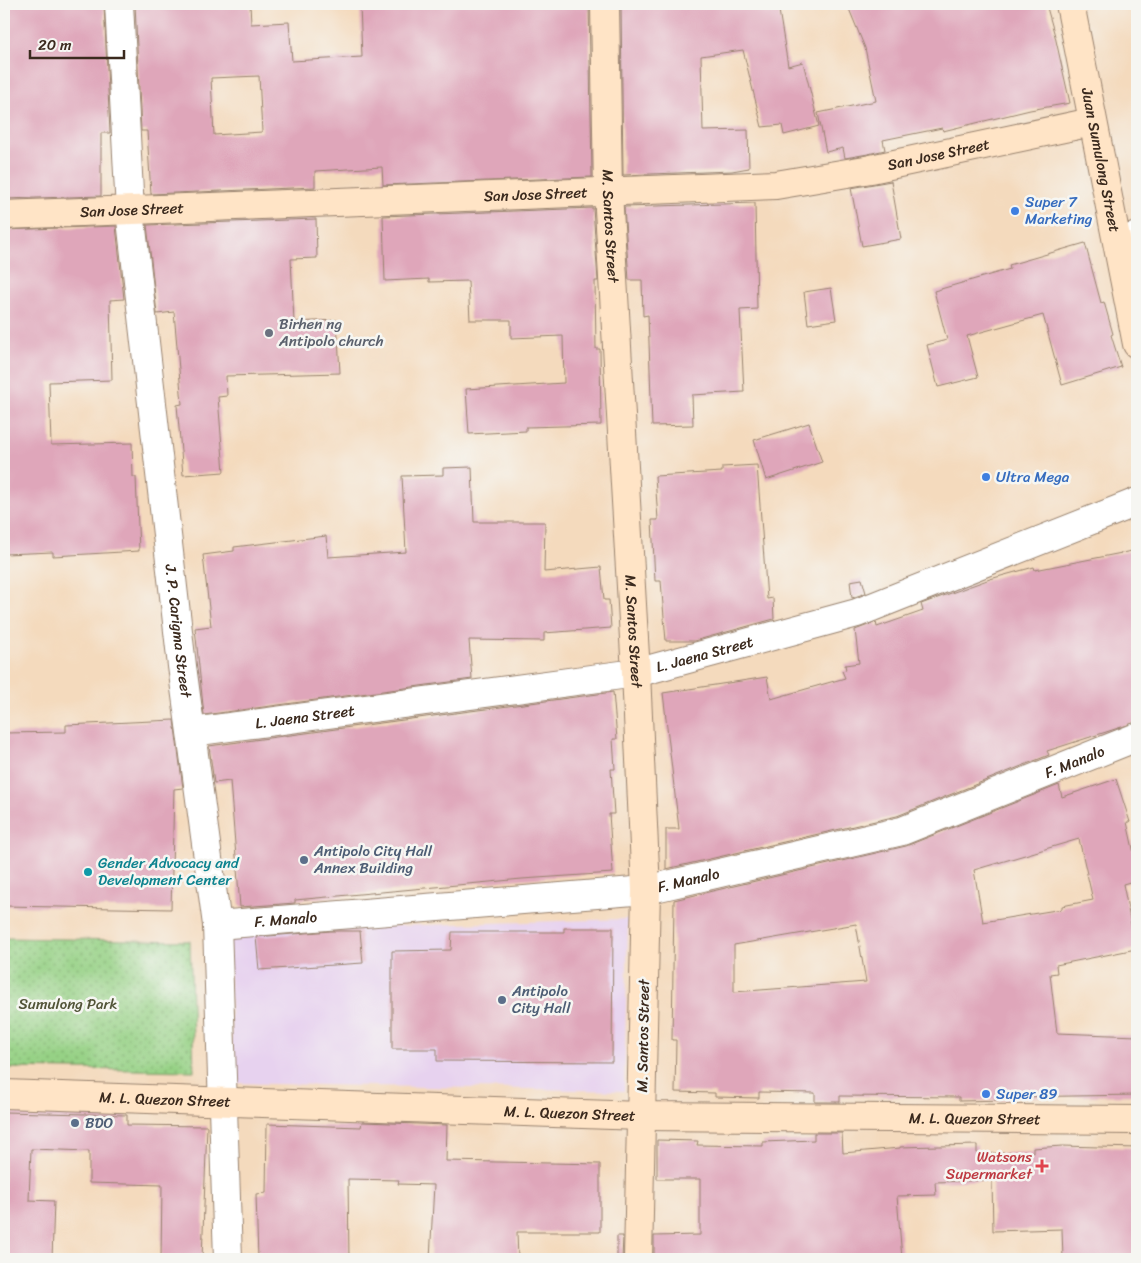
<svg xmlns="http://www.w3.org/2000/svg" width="1141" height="1263" font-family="Sriracha,sans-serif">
<defs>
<pattern id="park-dots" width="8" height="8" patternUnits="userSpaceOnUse" patternTransform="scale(1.25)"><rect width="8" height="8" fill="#96d185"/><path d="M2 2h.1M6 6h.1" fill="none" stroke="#7caa6c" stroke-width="1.8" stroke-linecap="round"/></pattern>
</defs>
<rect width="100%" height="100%" fill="#f6f6f2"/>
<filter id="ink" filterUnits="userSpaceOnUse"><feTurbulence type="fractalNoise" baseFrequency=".02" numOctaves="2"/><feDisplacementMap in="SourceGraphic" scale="10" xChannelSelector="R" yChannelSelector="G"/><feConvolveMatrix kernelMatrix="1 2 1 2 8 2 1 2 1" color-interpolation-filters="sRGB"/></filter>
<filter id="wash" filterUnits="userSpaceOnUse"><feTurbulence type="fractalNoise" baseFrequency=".0096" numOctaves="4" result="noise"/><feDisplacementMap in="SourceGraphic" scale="20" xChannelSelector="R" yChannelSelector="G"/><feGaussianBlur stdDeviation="1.12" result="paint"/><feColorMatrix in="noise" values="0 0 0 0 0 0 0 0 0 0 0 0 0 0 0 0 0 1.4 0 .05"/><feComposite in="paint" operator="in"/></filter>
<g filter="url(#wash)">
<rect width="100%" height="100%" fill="#f4dabd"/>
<path fill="#e7d2ef" d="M628,919l-4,172 -391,-8 -5,-152z"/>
<path fill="url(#park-dots)" stroke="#687e52" d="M4,938l186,3 4,130 -190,-3z"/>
<g id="blocks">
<path fill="#dfa6ba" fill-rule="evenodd" d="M4,4h100l6,129h-9v63l-97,3z
M135,4h115l1,20 38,-2 3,39 70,-4 -2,-53h229l3,173 -209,8 -1,-18 -67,4v16l-164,7 -4,-63h-6zM259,76l3,56 -48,3 -3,-57z
M621,4h157l10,62 15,-4 16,64 -35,9 -2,-10 -20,2 -19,-77 -42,6 2,75 45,-1 1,38 -17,3 -109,4z
M847,4h199l9,32 15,67 -40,7 -87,21 -1,-3 -59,12 2,10 -17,4 -23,4 -2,-10 -17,4 -8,-39 58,-12 -11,-53z
M891,181l10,58 -39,7 -11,-58z
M755,203l2,106 -17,1 4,82 -52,3 1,30 -41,1 -4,-111 -5,1 -1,-36h-13l-5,-73z
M593,208l5,73h-3l1,68h4l1,76 -75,2v4l-57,3 -3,-45 98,-6 -1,-47 -52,2v-18h-41l-2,-39 -39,1v-3l-44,2 -2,-65z
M316,219l1,39 -26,1 3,63 43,-2 3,53 -114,3 1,20 -9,1 6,75 -41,3 -6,-70 5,-1 -8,-92 -17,2 -10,-89z
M116,226l8,73 -14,1 2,80 -63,2 2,63 81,-2 1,34h3l3,74 -86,5v-4l-48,2 -1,-324z
M1085,243l16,60 3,-1 9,32 -2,1 10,32 -59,18 -19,-70 -76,21 11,41 -40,10 -11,-42 20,-5 -13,-49 76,-22 -1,-4z
M831,288l5,32 -28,4 -4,-32z
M809,423l13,39 -56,18 -12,-40z
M757,465l10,134 6,-1 1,21 -80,22h-28l-5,-60h-6l-3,-61h6l-3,-44 67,-4v-5z
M472,467l2,55h71l-1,50 57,-5 3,33h5l2,28 -67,5v8l-75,-1 3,39 -268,36 -9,-87 16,-2 -8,-71 31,-4v-4l92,-11 2,21 78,-5 -4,-76 41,-1v-7z
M1137,550v172l-90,29 2,4 -152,61 -231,53v-40h13l-16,-136 104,-16 4,22 74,-21 -3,-7 4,-1 -1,-5 14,-2 -4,-33 21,-8 1,5 46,-16 -2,-7 69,-25 44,-12 1,3z
M862,579l4,14 -14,5 -2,-17z
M613,692l4,47h-4l2,30h-4l3,45h-5l4,59 -91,6 -227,21v3l-55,4 -10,-126 -16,2 -5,-37z
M174,720l9,68 -9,1 -3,120 -167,-3v-173l62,-1v-7z
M1116,779l14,43h-3l10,45v13l-14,4 13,65 -80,16 1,8 -7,1 7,59 80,3v59l-127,2v3l-51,1v-4l-119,-1v6h-25v-9l-56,-1v6l-44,-1v-4l-40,-1 1,-52h-4l2,-140 232,-54 153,-61 3,12zM1079,839l14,61 -31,6v3l-79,13 -9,-52zM856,924l10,58 -132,10v-47z
M564,928h49l-1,134 -175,-1v-12h-45v-98l59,-1 1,-18h112z
M331,931h29l3,32 -104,7 -3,-33z
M4,1112l123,3v10l80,1 -5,133h-41l1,-74 -73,-2v-32l-58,-2 -2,51 25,1 -2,58h-48z
M362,1122l85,3 -1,36 154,3v68h-83l1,27h-88l4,-74 -36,-1 1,-4 -51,-1 1,80h-91l-2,-65 10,-1 1,-69 94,3z
M814,1133h28l1,20 57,-5v-1l77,-2v9l56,-2v-4l29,-2 75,2v111h-74l-1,-30 -69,2 -1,-51 -57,2 1,13 -39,1 5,63h-248v-23l46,-1v-56h-43v-39l41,1 -1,4 66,1v-4l51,-2z
M617,1236h6l-1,23h-5z"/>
</g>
</g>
<g filter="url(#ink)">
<use href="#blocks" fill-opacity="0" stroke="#98826e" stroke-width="1"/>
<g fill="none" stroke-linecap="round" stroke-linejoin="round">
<defs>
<g id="street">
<path id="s1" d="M119,4l11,207 52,455 35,259 11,334"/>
<path d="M1118,242l19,-6"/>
<path id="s2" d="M192,732l444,-59 221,-60 280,-111"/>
<path id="s3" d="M217,925l429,-35 256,-59 235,-94"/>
</g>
<g id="secondary">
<path id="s4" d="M605,4l3,188 28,481 10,217 -8,369"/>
<path id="s5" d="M1070,4l67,340"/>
<path id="s6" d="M4,215l772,-30 95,-16 221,-47"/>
<path id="s7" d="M4,1094l637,22 496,4"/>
</g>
</defs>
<use href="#street" stroke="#98826e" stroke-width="30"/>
<use href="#secondary" stroke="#98826e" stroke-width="30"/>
<use href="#street" stroke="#fff" stroke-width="28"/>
<use href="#secondary" stroke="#ffe4c6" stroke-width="28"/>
</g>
</g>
<g fill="#3f7fe0" stroke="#f6f6f2" stroke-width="2">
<circle cx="1015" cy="211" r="5"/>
<circle cx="986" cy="477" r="5"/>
<circle cx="986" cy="1094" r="5"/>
</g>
<circle fill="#6b7280" stroke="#f6f6f2" stroke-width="2" cx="269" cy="333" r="5"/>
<g fill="#5c6f8a" stroke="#f6f6f2" stroke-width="2">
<circle cx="304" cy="860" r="5"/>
<circle cx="502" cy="1000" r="5"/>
<circle cx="75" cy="1123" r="5"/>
</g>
<circle fill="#0f9aa8" stroke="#f6f6f2" stroke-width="2" cx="88" cy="872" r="5"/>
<path fill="#e0444e" stroke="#f6f6f2" stroke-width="2" d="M1039.5 1158.5h5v5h5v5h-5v5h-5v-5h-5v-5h5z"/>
<g text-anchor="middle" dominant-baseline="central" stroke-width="5" stroke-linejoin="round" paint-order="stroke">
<g font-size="15" fill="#3b2a1e" stroke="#f6f6f2">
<text stroke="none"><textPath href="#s6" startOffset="938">San Jose Street</textPath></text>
<text stroke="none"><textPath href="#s5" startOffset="159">Juan Sumulong Street</textPath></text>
<text stroke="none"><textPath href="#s6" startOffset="532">San Jose Street</textPath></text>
<text stroke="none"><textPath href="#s6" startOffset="128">San Jose Street</textPath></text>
<text stroke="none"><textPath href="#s4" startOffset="222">M. Santos Street</textPath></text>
<text stroke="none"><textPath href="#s1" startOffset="630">J. P. Carigma Street</textPath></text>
<text stroke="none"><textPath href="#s4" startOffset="628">M. Santos Street</textPath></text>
<text stroke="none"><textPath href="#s2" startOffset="519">L. Jaena Street</textPath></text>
<text stroke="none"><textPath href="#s2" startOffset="114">L. Jaena Street</textPath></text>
<text stroke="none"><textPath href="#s3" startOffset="879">F. Manalo</textPath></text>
<text stroke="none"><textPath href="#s3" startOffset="474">F. Manalo</textPath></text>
<text stroke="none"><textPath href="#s3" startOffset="69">F. Manalo</textPath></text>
<text transform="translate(643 1036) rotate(-89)">M. Santos Street</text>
<text stroke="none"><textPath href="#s7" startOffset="161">M. L. Quezon Street</textPath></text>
<text stroke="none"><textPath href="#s7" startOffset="566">M. L. Quezon Street</textPath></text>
<text stroke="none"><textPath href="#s7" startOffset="971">M. L. Quezon Street</textPath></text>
</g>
<g font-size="15" fill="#366cbe" stroke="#f6f6f2" text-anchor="start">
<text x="1025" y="202">Super 7<tspan x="1025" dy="17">Marketing</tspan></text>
<text x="996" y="477">Ultra Mega</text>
<text x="996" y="1094">Super 89</text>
</g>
<g font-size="15" fill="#5b616d" stroke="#f6f6f2" text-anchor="start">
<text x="279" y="324">Birhen ng<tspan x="279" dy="17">Antipolo church</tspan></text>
</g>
<g font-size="15" fill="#4e5e75" stroke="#f6f6f2" text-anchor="start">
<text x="314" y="851">Antipolo City Hall<tspan x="314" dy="17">Annex Building</tspan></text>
<text x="512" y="991">Antipolo<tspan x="512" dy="17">City Hall</tspan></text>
<text x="85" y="1123">BDO</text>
</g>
<g font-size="15" fill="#0d838f" stroke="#f6f6f2" text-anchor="start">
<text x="98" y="863">Gender Advocacy and<tspan x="98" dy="17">Development Center</tspan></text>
</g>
<g font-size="15" fill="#525438" stroke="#f6f6f2">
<text x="68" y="1004">Sumulong Park</text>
</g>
<g font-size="15" fill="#be3a42" stroke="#f6f6f2" text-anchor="end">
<text x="1032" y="1157">Watsons<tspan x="1032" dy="17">Supermarket</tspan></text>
</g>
</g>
<rect width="1141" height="1263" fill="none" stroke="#f6f6f2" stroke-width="20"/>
<path d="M30 50v8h94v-8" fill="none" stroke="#3b2a1e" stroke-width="2.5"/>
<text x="38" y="50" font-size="15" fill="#3b2a1e" stroke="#f6f6f2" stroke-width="4" paint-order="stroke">20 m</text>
</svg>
